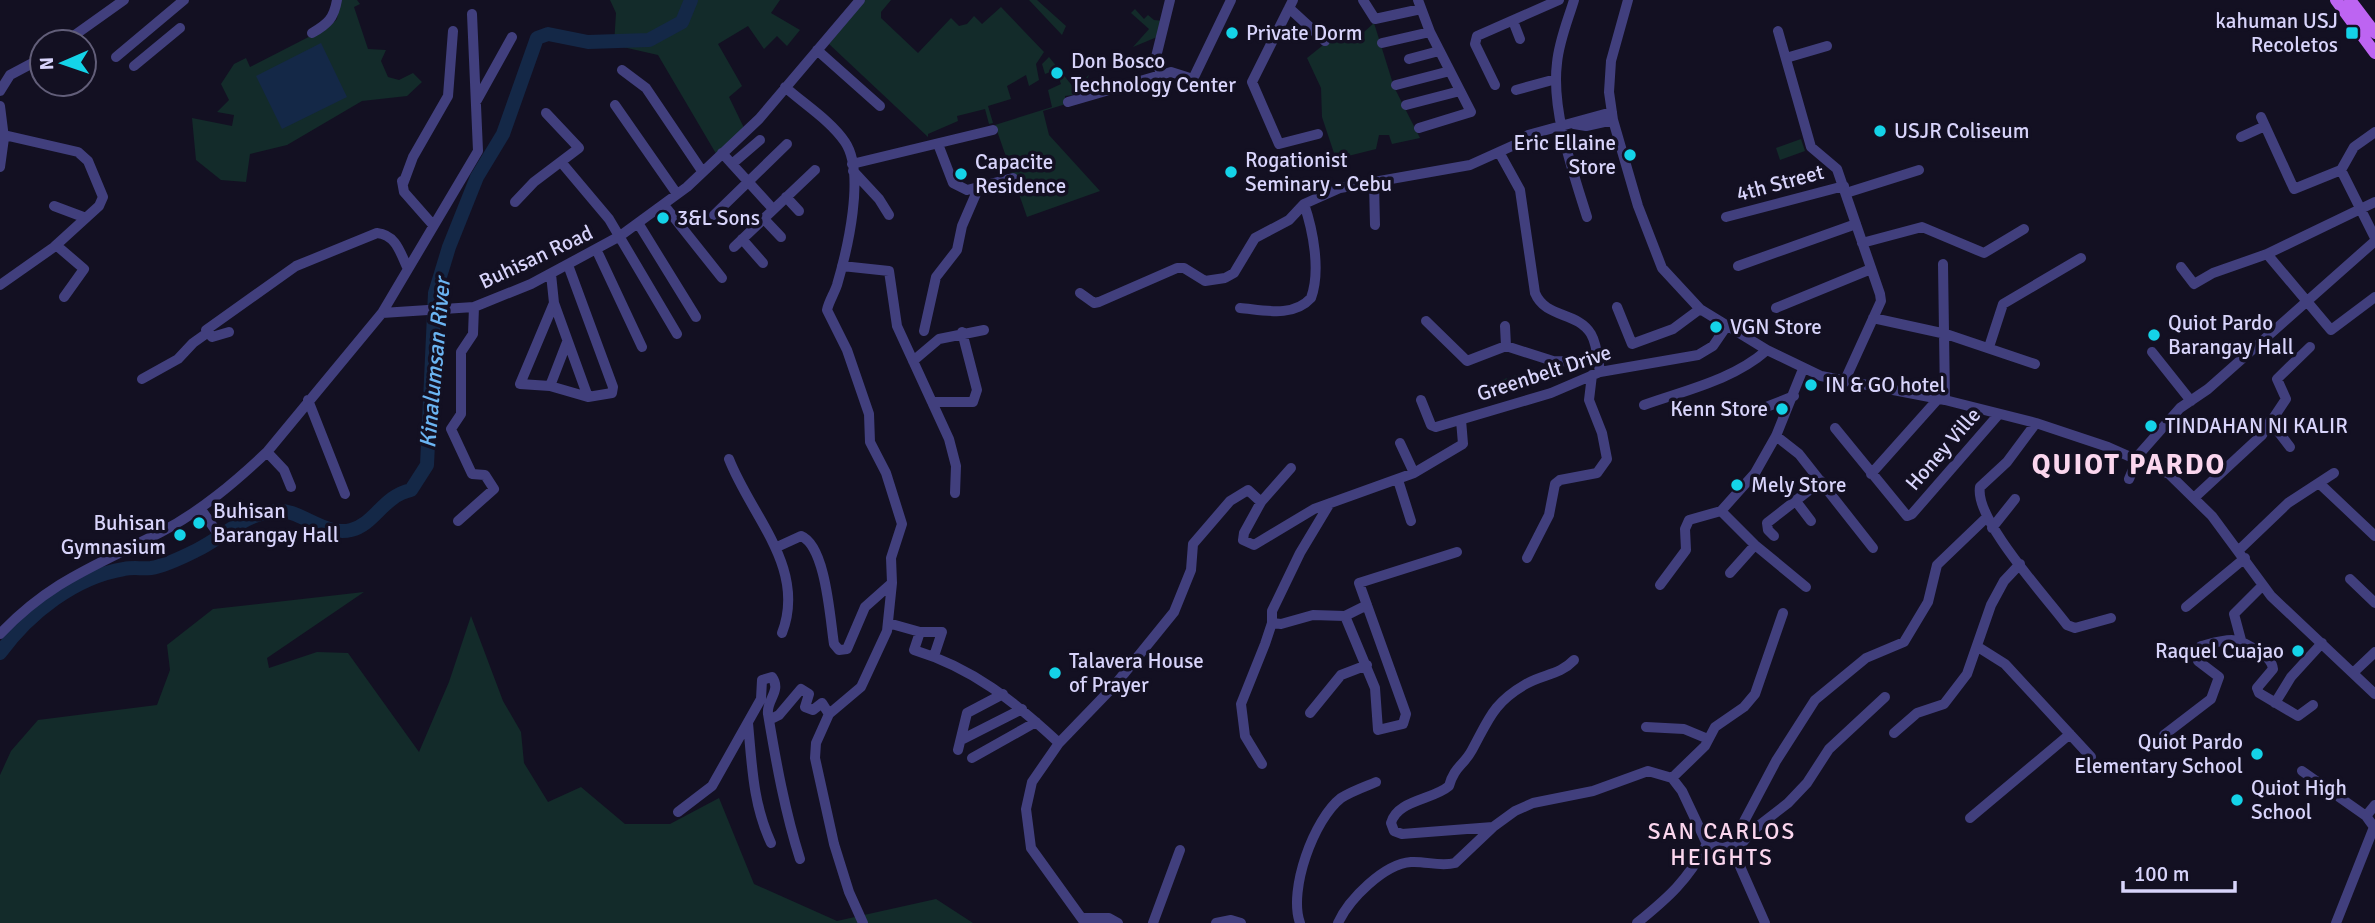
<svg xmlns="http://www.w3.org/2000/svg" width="2375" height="923" font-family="Signika,sans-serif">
<rect width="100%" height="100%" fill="#131022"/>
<path fill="#132b2a" d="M339,0h18l3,4 -6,3 14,42 18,1 -5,11 7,16 11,3 14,-7 9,9 -15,14 -45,5 -75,44 -37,9 -4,28 -25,-2 -25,-20 -4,-42 40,8 2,-11 -17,-3 12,-12 -8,-16 13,-20 12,-6 4,9 80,-41 7,-7z
M610,0h170l-9,13 29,17 -13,16 -10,-10 -13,13 -16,-23 -30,18 24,42 -13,11 17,35 -28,25 -60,-102 -44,-10 2,-32z
M865,0h26l-10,12v6l37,35 33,-35 8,8 8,-2 7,-8 8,8 19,-17 43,45 -8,12 3,16 -10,6 -3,-11 -19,11 4,13 -23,7 5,17 -4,1 -4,-15 -28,7 1,5 -30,13v3l-99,-93z
M1029,0h8l29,26 -4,9z
M1135,9l9,10 4,-4 6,5 9,1 -6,16 -24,10 16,-18 -18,-16z
M1374,23l20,64 26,51 -28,6 -3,-9h-10l-3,14 -40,10 -14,-42 -1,-29 -14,-30 35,-28 13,10z
M1049,57l25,31 15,-13 -8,19 -16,2 1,8 -23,7 6,24 51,56 -73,26 -32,-92 57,-18 -4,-17 13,-6 -5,-14 -11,4 -3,-10z
M1801,139l4,12 -25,9 -4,-12z
M1523,373l4,13 -25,8 -4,-13z
M364,592l-97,66 2,10 48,-16 31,1 71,99 30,-70 22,-66 32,85 18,31 3,31 24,39 33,-15 44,37h45l49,-26 35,86 83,37 99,-22 37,24h-973v-148l11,-24 27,-31 119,-15 13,-35 -3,-25 46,-36z"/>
<path fill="#142847" d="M321,43l26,54 -65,32 -26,-53z"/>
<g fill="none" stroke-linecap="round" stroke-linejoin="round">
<path stroke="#142847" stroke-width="14" d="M0,653c29,-40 75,-76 124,-84 9,-2 18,0 27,-1 14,-2 32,-11 44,-17 28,-13 48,-37 80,-40 25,-3 49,26 76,19 24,-6 32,-34 60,-40l16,-25 8,-172 14,-46 28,-70 26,-43 34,-96 11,-4 40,8 61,-2 33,-18 9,-22"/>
<path stroke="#413f7d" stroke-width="10" d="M1293,0l-41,82 27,62 39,-10
M1363,0l12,19 46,-10
M1418,0l12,32 41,80 -52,16
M1574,0c-6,20 -15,41 -17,63 -6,47 16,109 30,154
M1628,0l-17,61 -2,31 4,28 25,86 24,62 38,41 67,41 54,26 124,24 91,23 72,24 61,27 43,42 59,80 104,98
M1289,8l36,33
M1513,21l7,18
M1778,31l33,116 26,22 43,125 1,7 -36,79
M312,33c16,-9 22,-15 25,-33
M65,42l59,-42
M1382,43l48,-11
M817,50l63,56
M116,57l68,-57
M1786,58l41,-12
M1409,59l30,-8
M134,66l46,-38
M622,70l24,18 56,83
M1161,75l-5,-18 14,-57
M1396,85l54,-14
M1495,85l-20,-41 2,-8 82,-36
M785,87c19,17 46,34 60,55 21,31 2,109 -8,143 -3,9 -8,16 -10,25l20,40 22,64 1,28 16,31 16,51 -11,34 1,25 -5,48 -26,56 -32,27 -13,29 -1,15 19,86 15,48 14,31
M1516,90l40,-11
M0,91l10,-16 32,-17
M477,100l35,-63
M1068,102l103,-30 22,7 38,-79
M615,105l62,89
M1406,105l54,-14
M0,106l4,32 -4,29
M2261,117l33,72 47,-19
M1574,124l12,2 27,-6
M2375,132l-21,15 -13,23 34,68
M1528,135l84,-23
M0,137l4,-2 74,17 10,9 15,36 -4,9 -45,41 -54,38
M2241,137l24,-11
M938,144l15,39 14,7 46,-12
M1499,152l21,38 15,103c11,26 42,18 56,41 6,10 7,26 9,38
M722,153l51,56
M561,162l48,57 68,115
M732,164l28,-24
M852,164l141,-34
M853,171l26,28 10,16
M402,181l2,11 29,33
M1374,183l1,42
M403,184l10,-27 35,-61 5,-65
M1846,193l73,-23
M786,197l13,14
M515,202l19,-20 45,-34 -33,-35
M664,205l58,73
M54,206l32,12
M714,215l73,-71
M1726,217l118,-31
M763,218l18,19
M638,223l58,94
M742,239l21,24
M1862,243l60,-16 62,26 40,-24
M56,245l28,24 -20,28
M734,247l81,-77
M597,251l45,96
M2267,254l64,76 44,-33
M1943,264l2,136
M842,266l47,5 8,55 52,113 7,27 -1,27
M1738,266l118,-42
M2181,267l13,17 19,-11 54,-19 108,-52
M551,274l3,29 34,94
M1080,293l14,10 5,-1 78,-34h7l21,13 20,-3 9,-5 21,-35 34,-18 15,-16 36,-16 130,-23 51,-23
M554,303l-34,81 30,2 38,11 24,-4 1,-6 -45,-122
M1617,307l15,37 41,-15 27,-20
M1240,308c23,2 53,10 71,-10 10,-27 2,-68 -7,-94
M1776,308l95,-39
M382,313l92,-6 57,-23 89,-48 67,-49 72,-68 101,-119
M1873,318l73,16 89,30
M1426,321l41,40 39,-15 47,15 45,1
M1505,326l1,20
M924,331l12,-54 21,-27 5,-24 16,-37
M229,332l-17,5 -6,-7 90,-64 81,-33c19,2 23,19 30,34
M1989,347l14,-43 78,-46
M2152,352l39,49
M913,361l26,-22 45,-9
M142,379l36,-20 15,-16 14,-10
M550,386l17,-44
M308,400l37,94
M1421,400l10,25 5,2 115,-34 49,-21 98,-17 15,-9 13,-19
M932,402h41l4,-12 -15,-58
M1644,405c42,-15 89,-25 123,-55
M1756,411l38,-15
M2270,421l20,26
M2036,423l-29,39 -27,25c-6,32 67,111 87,138l8,3 36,-10
M1835,428l72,88 5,-2 87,-100
M1776,436l23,18 74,94
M1400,443l14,30
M267,452l17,18 7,17
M729,459c22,57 78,109 53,174
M2135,459l45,-51 28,-19 167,-148
M1871,474l67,-75
M2129,479l8,-19
M1398,480l13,41
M2320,484l55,52
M2195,497l67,-62 24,-36 -9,-20 33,-32
M1795,500l16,21
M1261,502l30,-34
M200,508l19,27
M1721,511l34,34 51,42
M458,521l36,-32 -9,-14 -13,-1 -21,-45 10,-15v-62l12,-18 1,-27
M1992,528l23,-29
M1774,536l-6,-6 -1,-7 54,-42
M777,547l24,-11c25,10 29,83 33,108l5,6 8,-1 18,-42 27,-24
M2239,550l49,-47 46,-30
M1527,558l22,-43 6,-31 5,-4 37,-7 10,-14 -5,-26 -13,-33 3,-25
M1730,573l25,-28
M2350,579l25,24
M1660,585l26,-35 -1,-21 4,-9 32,-9 34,-38 21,-37 27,-67
M2186,607l59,-49
M1345,616l30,72 3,42 25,-6 3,-10 -47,-131 98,-31
M888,623l32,9h22l-8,24
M1272,623l9,1 32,-9 32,1 22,-11
M920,632l-6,18c59,18 101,52 145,93
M0,634c51,-54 98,-69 161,-102 39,-20 74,-50 106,-80l115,-139 96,-162 -6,-137
M2241,640l-7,-26 28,-28
M1978,647l27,17 86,93
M2354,672l21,-20
M2275,703l16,-26 31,-34
M1310,713l31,-38 26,-10
M771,719l8,-4 22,-26 8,5 -4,13 8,3 9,-7 7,11
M748,723c4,43 5,81 23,120
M1646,727l38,2 24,10
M1894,733l23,-20 27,-9 23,-30 24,-69 13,-24 16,-17
M2164,735l47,-36 8,-22 -21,-16 3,-15c27,-7 35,-11 58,6 7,5 13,8 14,17l-16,19 2,5 39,23 15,-11
M961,740l61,-31
M958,750l9,-37 36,-19
M972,758l64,-36
M1262,764l-17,-28 -4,-32 24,-60 7,-21v-12l28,-58 30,-50
M2302,771l64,45 8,11 -38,96
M1672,778l33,-32 10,-19 29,-20 11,-13 28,-81
M678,812l34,-26 49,-87 1,-19 10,-3c10,14 -6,23 -4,37 8,48 17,98 32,145
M2366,816l9,-11
M1970,818l100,-84
M1493,827l-91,7 -8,-3 -3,-8c6,-23 42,-23 58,-37 5,-19 15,-21 23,-36 17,-31 21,-47 54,-66 17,-10 34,-9 48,-24
M1731,846l45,-85 39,-61 51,-42 38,-16 24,-40 9,-37 50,-48
M1731,846l34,77
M1084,918h25l9,5
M1085,923l-54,-75 -5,-39 6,-27 27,-39 55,-57 60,-74 17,-42 2,-26 37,-43 18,-11 13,12 -17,31 -1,7 11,5 60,-36 100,-36 49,-29 -2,-24
M1153,923l27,-73
M1216,923l15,-3 10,3
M1300,923c-12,-33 14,-104 41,-125 11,-7 23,-11 35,-16
M1338,923c11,-24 46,-59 73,-61 15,-1 29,5 44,1l38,-36 22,-16 18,-8 60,-12 55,-20 24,7 10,13 25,53 16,4 20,-6 9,-11 36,-28 19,-20 22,-34 56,-52
M1637,923c32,-26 50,-42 70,-79"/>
<path stroke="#bd64f2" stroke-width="12" d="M2336,0l39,53
M2350,0l25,33"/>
</g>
<g fill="#14d3e8" stroke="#131022" stroke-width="2.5">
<circle cx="1232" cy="33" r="7"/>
<rect x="2345" y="26" width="14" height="14" rx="3.5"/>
<circle cx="1057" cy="73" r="7"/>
<circle cx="1880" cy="131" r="7"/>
<circle cx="1630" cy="155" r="7"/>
<circle cx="1231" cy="172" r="7"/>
<circle cx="961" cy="174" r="7"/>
<circle cx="663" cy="218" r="7"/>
<circle cx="1716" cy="327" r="7"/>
<circle cx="2154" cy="335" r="7"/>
<circle cx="1811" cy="385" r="7"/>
<circle cx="1782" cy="409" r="7"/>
<circle cx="2151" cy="426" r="7"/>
<circle cx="1737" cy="485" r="7"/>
<circle cx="199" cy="523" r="7"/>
<circle cx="180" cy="535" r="7"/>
<circle cx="2298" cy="651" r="7"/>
<circle cx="1055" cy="673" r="7"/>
<circle cx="2257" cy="754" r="7"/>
<circle cx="2237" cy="800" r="7"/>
</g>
<g text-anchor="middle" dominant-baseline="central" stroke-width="7" stroke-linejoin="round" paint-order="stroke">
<g font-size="21" fill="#d8d4fb" stroke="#131022" text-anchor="start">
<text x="2338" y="21" text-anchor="end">kahuman USJ<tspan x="2338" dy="24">Recoletos</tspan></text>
<text x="1246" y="33">Private Dorm</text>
<text x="1071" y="61">Don Bosco<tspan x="1071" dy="24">Technology Center</tspan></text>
<text x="1894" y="131">USJR Coliseum</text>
<text x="1616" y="143" text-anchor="end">Eric Ellaine<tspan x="1616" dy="24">Store</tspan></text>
<text x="1245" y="160">Rogationist<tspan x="1245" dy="24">Seminary - Cebu</tspan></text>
<text x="975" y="162">Capacite<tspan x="975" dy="24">Residence</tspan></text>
<text x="677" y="218">3&amp;L Sons</text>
<text x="2168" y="323">Quiot Pardo<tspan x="2168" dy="24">Barangay Hall</tspan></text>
<text x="1730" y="327">VGN Store</text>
<text x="1825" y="385">IN &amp; GO hotel</text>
<text x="1768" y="409" text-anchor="end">Kenn Store</text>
<text x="2165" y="426">TINDAHAN NI KALIR</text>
<text x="1751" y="485">Mely Store</text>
<text x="213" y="511">Buhisan<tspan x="213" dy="24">Barangay Hall</tspan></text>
<text x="166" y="523" text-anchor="end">Buhisan<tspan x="166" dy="24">Gymnasium</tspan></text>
<text x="2284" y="651" text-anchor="end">Raquel Cuajao</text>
<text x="1069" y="661">Talavera House<tspan x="1069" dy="24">of Prayer</tspan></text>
<text x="2243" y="742" text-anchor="end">Quiot Pardo<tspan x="2243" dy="24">Elementary School</tspan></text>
<text x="2251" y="788">Quiot High<tspan x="2251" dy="24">School</tspan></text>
</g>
<g font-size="21" fill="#d8d4fb" stroke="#131022">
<text transform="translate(1780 183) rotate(-15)">4th Street</text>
<text transform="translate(536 257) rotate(-25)">Buhisan Road</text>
<text transform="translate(1544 373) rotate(-18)">Greenbelt Drive</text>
<text transform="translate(1943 449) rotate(-49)">Honey Ville</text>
</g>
<g font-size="23" font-style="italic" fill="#6bb4f2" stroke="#131022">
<text transform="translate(435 363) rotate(-85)">Kinalumsan River</text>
</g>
<g font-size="23" letter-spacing="2" fill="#fbd6ee" stroke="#131022">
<text x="1722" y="831">SAN CARLOS<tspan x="1722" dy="26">HEIGHTS</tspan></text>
</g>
<g font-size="28" font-weight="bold" letter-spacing="2" fill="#fbd6ee" stroke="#131022">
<text x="2129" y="465">QUIOT PARDO</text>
</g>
</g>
<g transform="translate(63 63) rotate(268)"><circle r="33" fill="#131022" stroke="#625e79" stroke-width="2"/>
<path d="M0-5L12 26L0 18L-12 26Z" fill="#14d3e8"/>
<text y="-10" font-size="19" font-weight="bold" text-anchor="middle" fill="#d8d4fb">N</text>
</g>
<path d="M2123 881v10h112v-10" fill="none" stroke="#d8d4fb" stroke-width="3.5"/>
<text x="2134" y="881" font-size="21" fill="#d8d4fb" stroke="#131022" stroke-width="5" paint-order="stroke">100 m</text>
</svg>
